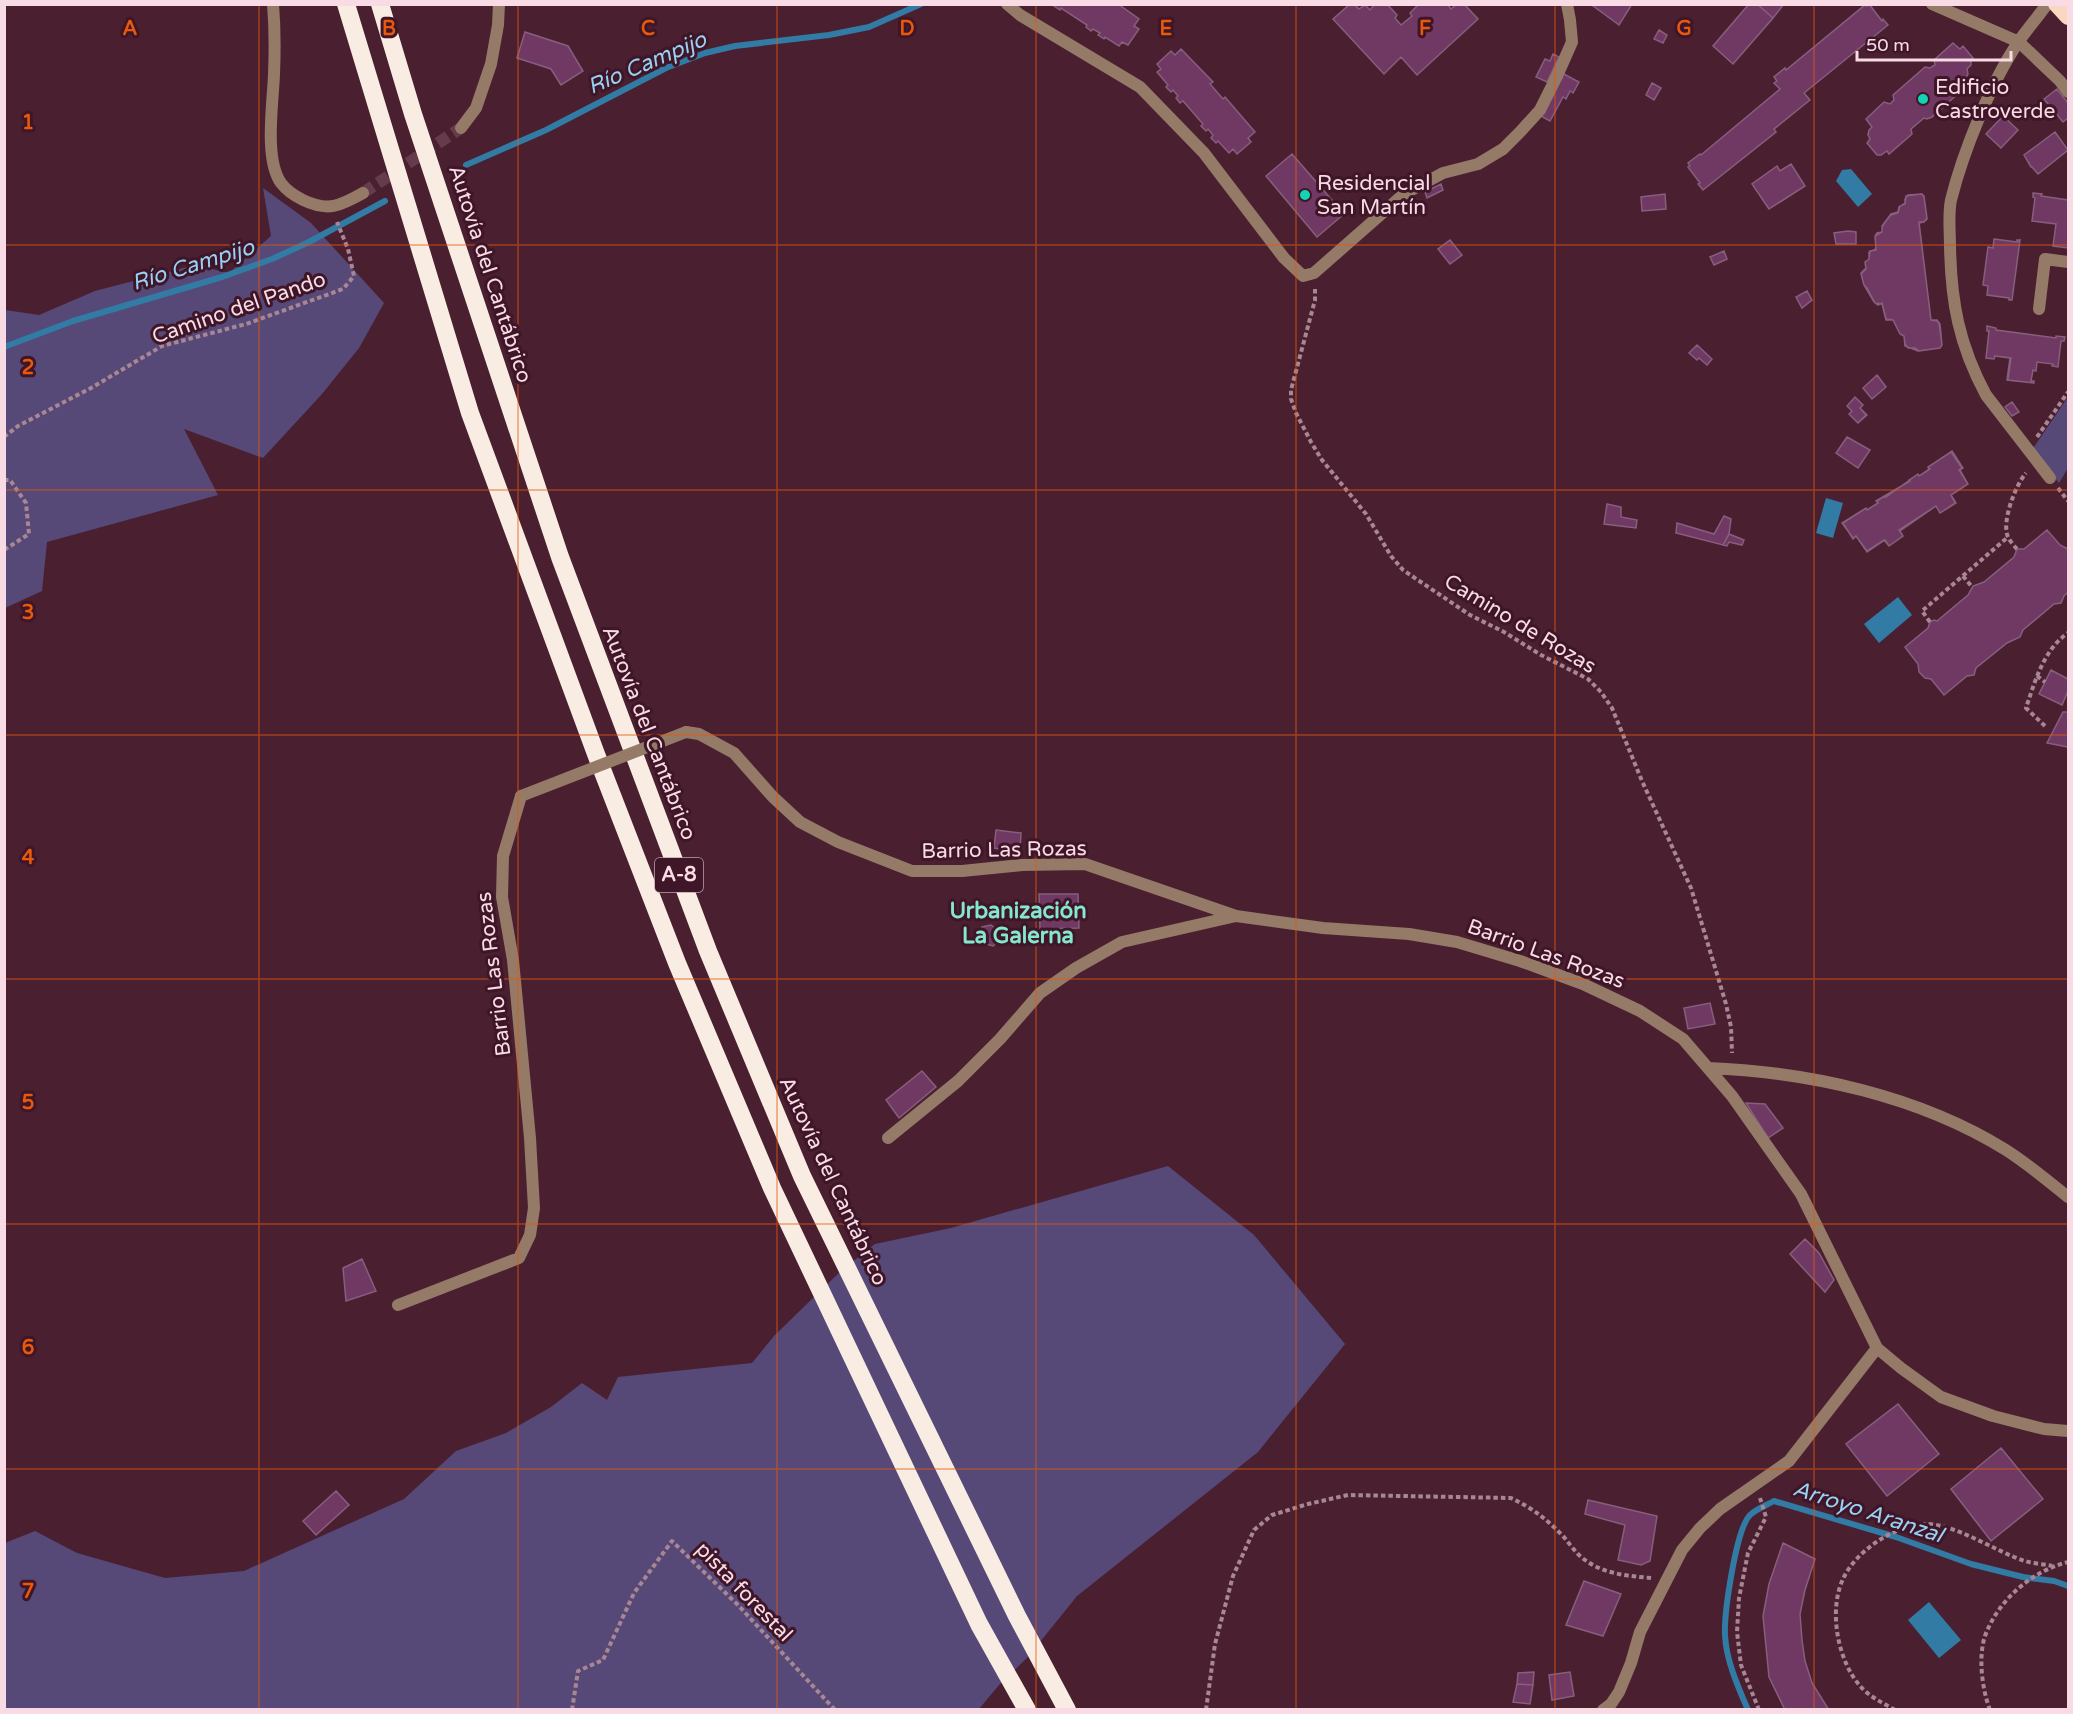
<svg xmlns="http://www.w3.org/2000/svg" width="2073" height="1714" font-family="'Varela Round',sans-serif">
<rect width="100%" height="100%" fill="#4a2031"/>
<path fill="#564978" d="M263,188l48,35 73,80 -25,45 -37,46 -59,64 -79,-29 34,66 -171,47 -5,49 -37,17v-298l34,5 56,-24 100,-26 34,8 42,-37z
M2068,397v71l-9,15 -27,-33z
M1168,1166l86,69 91,109 -87,108 -181,144 -50,62 -28,27 -20,24 -974,1v-167l30,-12 42,22 88,25 79,-7 160,-72 52,-48 50,-18 45,-26 31,-24 25,17 11,-23 134,-14 22,-27 40,-39 27,-26 34,-27 76,-16z"/>
<path fill="#317ba4" d="M1851,169l21,25 -14,13 -22,-26 6,-11z
M1826,498l17,5 -10,35 -17,-5z
M1898,597l14,18 -33,28 -15,-19z
M1929,1602l32,38 -22,18 -31,-38z"/>
<g fill="none" stroke-linecap="round" stroke-linejoin="round">
<path stroke="#317ba4" stroke-width="6" d="M466,165l80,-35 120,-62 39,-15 30,-7 94,-11 40,-8 52,-23
M4,347l69,-26 149,-44 50,-18 35,-16 78,-42
M1748,1710c-10,-23 -22,-50 -23,-75 -1,-22 11,-106 25,-120 6,-6 17,-10 24,-14l122,36 75,27 52,13 31,4 14,5"/>
</g>
<path fill="#6f3963" stroke="#875e7d" stroke-width="1.5" d="M1055,4h63l21,15 -5,7 5,3 -11,16 -6,-3 -3,4 -14,-9 -1,2 -6,-4 2,-2 -7,-4 -2,2 -5,-4 1,-2 -26,-17 -1,2 -6,-4z
M1350,4h4l5,5 6,-4 5,5 5,-6h12l10,11 -2,3 6,7 11,-9 -2,-3 9,-9h28l4,5 6,-5h7l14,15 -61,56 -16,-18 -17,17 -51,-55z
M1632,4l-13,21 -27,-20v-1z
M1749,4h8l16,14 -40,46 -20,-18z
M1757,4h27l-11,14z
M1869,4l13,17 1,-2 5,6 -84,68 6,7 -36,29 2,3 -73,58 -5,-6 2,-1 -12,-16 2,-1 -2,-3 12,-9 1,1 79,-66 -6,-6 3,-2 -3,-4 11,-9 1,2 79,-65 2,1z
M1659,30l8,5 -4,8 -9,-4z
M525,32l43,14 15,25 -22,14 -10,-16 -34,-11z
M1953,43l7,6 3,-3 10,12 -2,2v5l-4,4 1,5 -9,14 2,3 -29,26 -5,2 -3,-1 -13,11 1,5 -23,20 -2,-3 -6,4h-4l-10,-12 3,-4 -2,-4 1,-5 3,-3 -6,-8 18,-17 6,2 4,-4 -1,-5 32,-28 5,1 5,-3 -1,-5z
M1181,49l32,33 -3,2 13,15 2,-2 30,35 -7,6 3,4 -14,12 -4,-5 -4,4 -11,-12 -2,2 -5,-5 2,-3 -5,-6 -2,2 -5,-5 2,-2 -20,-23 -3,2 -4,-5 2,-2 -5,-6 -2,2 -5,-5 2,-2 -11,-13 4,-3 -4,-5 14,-13 4,4z
M1553,54l6,3 -12,25 -11,-5 9,-18 5,2z
M1562,73l17,9 -6,11 -3,-2 -4,8 -3,-2 -13,24 -11,-6z
M1652,83l9,5 -7,12 -8,-5z
M2057,89l11,14v15l-5,4 -19,-23z
M2003,116l15,14 -17,18 -15,-14z
M2055,132l13,18 -30,24 -6,-7h-1l-7,-12z
M1292,154l52,60 -27,23 -51,-61z
M1791,164l14,22 -36,23 -17,-25 25,-18 3,5z
M1441,184l2,6 -16,8 -2,-6z
M2033,193l9,1 -1,2 27,4v48l-15,-2 3,-22 -24,-3 3,-23 -2,-1z
M2033,193l9,1 -1,2 27,4v48l-15,-2 3,-22 -24,-3 3,-23 -2,-1z
M1665,194l1,15 -24,2 -1,-14z
M1921,194l3,2 3,22 -3,4 -5,1 12,97h6l3,4 2,21 -2,3 -22,3 -13,-5 -1,-10 -4,-2 -7,-14h-7l-4,-16 -7,-1 -8,-15 -3,-3 -3,-11 5,-5 -1,-7 4,-3 1,-8 6,-1 -1,-14 7,-4v-5l4,-6 5,-6 7,-2 2,-7 5,-2 1,-8z
M1922,194l2,3 3,22 -3,3h-5l12,98 6,1 2,2 3,22 -2,3 -21,3 -4,-3h-7l-3,-4 -1,-8 -4,-2 -7,-14 -7,-1 -4,-16 -4,2 -4,-3 -10,-17 -3,-12 5,-5 -1,-6 4,-3v-7l7,-3 -1,-13 2,-3 5,-1v-6l9,-12 7,-2 1,-5 6,-4v-4l3,-4z
M1848,231l8,1v12h-20l-2,-11z
M1994,239l23,3 3,-2 -8,60h-3v-2l-22,-3 1,-9 -5,-1 5,-38 5,1z
M1994,239l23,3v-2h3l-8,60h-3v-2l-22,-3 1,-9 -5,-1 5,-38 5,1z
M1450,240l12,15 -12,9 -12,-15z
M1724,251l3,8 -13,6 -4,-8z
M1807,291l5,9 -10,8 -6,-11z
M1987,326l9,2v2l60,8v-2l9,1 -1,4h-3l-3,26 -6,-1 1,-2 -16,-2 -1,9 -3,-1 -2,11h3v2l-27,-3 3,-22 -15,-2 -1,3 -8,-1 3,-27h-2z
M1987,326l9,2v2l60,8v-2l9,1 -1,4h-3l-3,26 -6,-1 1,-2 -16,-2 -1,9 -3,-1 -2,11h3v2l-26,-3 3,-22 -16,-2 -1,3 -8,-1 3,-27h-2z
M1697,345l15,14 -5,6 -8,-7 -2,2 -8,-7z
M1877,375l9,12 -14,12 -9,-11z
M1877,375l9,12 -14,12 -9,-11z
M1855,397l8,8 -3,3 7,7 -9,8 -9,-9 3,-3 -5,-5z
M1855,397l8,8 -3,3 6,7 -8,8 -9,-9 3,-3 -5,-5z
M2012,402l7,10 -7,4 -7,-9z
M2012,402l7,10 -7,4 -7,-9z
M1847,437l23,13 -12,18 -22,-15z
M1952,451l11,17 -3,2 8,14 -17,11 5,8 -16,10 -4,-7 -36,25 3,5 -14,10 -4,-6 -18,12 -11,-16 -3,3 -10,-16 23,-15 1,2 11,-7 -1,-2 8,-5 1,1 32,-23 1,2 11,-7 -2,-2z
M1951,452l11,16 -3,2 9,14 -17,11 4,8 -15,10 -4,-7 -37,24 4,6 -14,10 -5,-6 -17,11 -11,-15 -3,2 -11,-15 24,-15 1,2 11,-7 -2,-2 34,-20 -1,-1 9,-6 1,2 10,-7 -1,-2z
M1607,504l14,3v10l16,3 -1,8 -32,-4z
M1724,516l7,3 -2,15 -6,11 -47,-12 1,-10 37,11z
M2047,530l13,15 8,4v43l-4,4 -3,7 -7,1 -31,26 -3,7 -13,6 -31,25 -2,7 -7,1 -23,19 -13,-16 -6,-1 -6,-6 -1,-8 -13,-17 23,-19 2,-6 4,-2 3,1 31,-26 5,-9 11,-4 30,-25 3,-8h7z
M1729,534l15,6 -2,5 -13,-3 -2,4 -4,-1z
M2051,670l17,9v12l-6,14 -23,-11z
M2063,712h5v35l-21,-4z
M996,830l25,3 -1,18 -26,-3z
M1039,894h39l1,34 -39,1z
M991,925l8,6 1,9 -7,6 -10,-3 -4,-7 3,-9z
M1710,1003l5,21 -27,5 -4,-21z
M922,1071l14,16 -37,31 -13,-18z
M1746,1103l19,1 18,24 -15,10z
M1805,1239l14,14 15,27 -9,12 -35,-38z
M362,1259l14,32 -30,10 -3,-33z
M1898,1404l41,50 -52,42 -41,-52z
M2001,1448l42,51 -52,42 -40,-52z
M336,1491l13,14 -33,30 -13,-14z
M1588,1500l69,16 -7,45 -9,4 -23,-5 7,-35 -40,-11z
M1783,1543l32,16 -10,31 -5,24 2,26 3,21 7,22 17,27h-44l-16,-33 -6,-61 6,-32z
M1584,1581l37,13 -18,42 -37,-11z
M1534,1672l-1,13 -16,-1 1,-11z
M1570,1672l4,24 -22,4 -3,-25z
M1517,1684l16,1 -3,19 -17,-2z"/>
<g fill="none" stroke-linecap="round" stroke-linejoin="round">
<path stroke="#643c4c" stroke-width="12" stroke-dasharray="12 6" stroke-linecap="butt" d="M363,193l98,-65"/>
<path stroke="#a98693" stroke-width="4" stroke-dasharray="4.5 3" stroke-linecap="butt" d="M1315,289v11l-24,90v9l5,14 15,29 11,18 44,54 25,42 12,14 67,45 34,17 37,23 47,24 13,13 11,16 30,73 49,107 35,116 5,23 1,26
M4,437l14,-11 73,-38 71,-42 84,-22 97,-35 11,-13 -6,-27 -11,-27
M2037,437l31,-45
M4,480h6l16,23 3,31 -25,16
M2058,488l10,13
M2017,549c-3,-3 -7,-8 -9,-12 -7,-15 8,-53 18,-64
M1963,576l9,11
M1930,622l-8,-11 86,-74
M2037,676l8,6
M2045,726l-19,-18c9,-27 18,-59 42,-75
M572,1710l6,-39 25,-11 31,-67 38,-52 66,64 97,105
M1206,1710l9,-66 18,-68 21,-46 18,-15 36,-11 40,-9 163,3c23,11 34,20 52,38 7,8 13,18 22,24 19,14 43,16 66,18
M1759,1710l-18,-45 -4,-33 2,-34 9,-45 18,-36 -6,-19
M1895,1710c-12,-7 -25,-13 -34,-23 -23,-25 -33,-76 -18,-108 12,-27 50,-53 80,-55 30,-2 73,28 102,37 9,3 19,3 27,5
M1990,1710c-8,-21 -12,-53 -5,-74 13,-36 47,-65 83,-74"/>
<path stroke="#947a67" stroke-width="12" d="M273,4c2,24 2,46 1,70 -1,29 -10,85 7,109 6,8 14,13 22,17 25,12 37,6 60,-7
M1007,4l13,11 120,72 64,66 80,105 19,18 11,-3 90,-79 39,-21 35,-9 25,-15 16,-16 21,-23 17,-34 15,-34 -2,-22 -3,-16
M1932,4l87,38 41,39 8,11
M2047,4c-9,13 -19,24 -28,37 -28,41 -56,111 -68,159 -3,14 -1,31 -1,46 1,56 9,99 36,149l64,83
M461,128l15,-20 15,-44 7,-39 1,-21
M2039,309l6,-50 23,3
M686,732l13,2 35,19 39,44 27,25 38,20 74,29h50l60,-6 63,-1 151,52 87,12 86,6 48,8 63,19 63,23 57,27 43,28 49,57 38,54 31,44 76,154 24,20 40,29 52,19 51,13 24,2
M1708,1068c102,4 211,28 298,82 22,14 42,31 62,47
M888,1138l70,-57 42,-42 40,-46 36,-25 46,-26 114,-26
M398,1305l121,-47 11,-23 4,-27 -4,-70 -17,-178 -11,-63 1,-41 18,-60
M1603,1710l8,-6 8,-12 12,-29 9,-31 42,-82 18,-22 20,-19 69,-48 88,-113"/>
<path stroke="#f9d7c0" stroke-width="16" d="M2056,4l12,13"/>
<path stroke="#f9ece3" stroke-width="18" d="M346,4l124,409 126,341 81,209 95,225 207,436 48,86
M380,4l33,110 147,443 148,394 94,225 215,440 50,94"/>
<path stroke="#947a67" stroke-width="12" d="M521,796l165,-64"/>
</g>
<path fill="none" stroke="#e8590c" stroke-width="1.5" stroke-opacity="0.55" d="M259,4v1706M518,4v1706M777,4v1706M1036,4v1706M1296,4v1706M1555,4v1706M1814,4v1706M4,245h2064M4,490h2064M4,735h2064M4,979h2064M4,1224h2064M4,1469h2064"/>
<g fill="#11d5b4" stroke="#3f1627" stroke-width="2">
<circle cx="1923" cy="99" r="6"/>
<circle cx="1305" cy="195" r="6"/>
</g>
<g text-anchor="middle" dominant-baseline="central" stroke-width="6" stroke-linejoin="round" paint-order="stroke">
<rect fill="#3f1627" stroke="#c0a0ac" stroke-width="1.5" x="655" y="858" width="48" height="34" rx="4.5"/>
<g font-size="20" font-weight="bold" fill="#f8dbe5">
<text x="679" y="875">A-8</text>
</g>
<g font-size="21" fill="#f8dbe5" stroke="#3f1627" text-anchor="start">
<text x="1935" y="87">Edificio<tspan x="1935" dy="24">Castroverde</tspan></text>
<text x="1317" y="183">Residencial<tspan x="1317" dy="24">San Martín</tspan></text>
</g>
<g font-size="21" fill="#f8dbe5" stroke="#3f1627">
<text transform="translate(490 274) rotate(72)">Autovía del Cantábrico</text>
<text transform="translate(239 308) rotate(-19)">Camino del Pando</text>
<text transform="translate(1520 624) rotate(31)">Camino de Rozas</text>
<text transform="translate(649 733) rotate(69)">Autovía del Cantábrico</text>
<text transform="translate(1004 850) rotate(-1)">Barrio Las Rozas</text>
<text transform="translate(1546 954) rotate(20)">Barrio Las Rozas</text>
<text transform="translate(494 974) rotate(-97)">Barrio Las Rozas</text>
<text transform="translate(833 1181) rotate(65)">Autovía del Cantábrico</text>
<text transform="translate(744 1592) rotate(46)">pista forestal</text>
</g>
<g font-size="22" font-style="italic" fill="#99d1f4" stroke="#3f1627">
<text transform="translate(647 63) rotate(-23)">Río Campijo</text>
<text transform="translate(193 265) rotate(-17)">Río Campijo</text>
<text transform="translate(1868 1512) rotate(18)">Arroyo Aranzal</text>
</g>
<g font-size="22" font-weight="bold" fill="#85e7cf" stroke="#3f1627">
<text x="1018" y="911">Urbanización<tspan x="1018" dy="25">La Galerna</tspan></text>
</g>
</g>
<g font-size="20" text-anchor="middle" font-weight="bold" fill="#e8590c" stroke="#3f1627" stroke-width="6" stroke-linejoin="round" paint-order="stroke">
<text x="130" y="35">A</text>
<text x="389" y="35">B</text>
<text x="648" y="35">C</text>
<text x="907" y="35">D</text>
<text x="1166" y="35">E</text>
<text x="1425" y="35">F</text>
<text x="1684" y="35">G</text>
<text x="28" y="129">1</text>
<text x="28" y="374">2</text>
<text x="28" y="619">3</text>
<text x="28" y="864">4</text>
<text x="28" y="1109">5</text>
<text x="28" y="1354">6</text>
<text x="28" y="1598">7</text>
</g>
<rect width="2073" height="1714" fill="none" stroke="#f8dbe5" stroke-width="12"/>
<path d="M1857 51v9h154v-9" fill="none" stroke="#f8dbe5" stroke-width="3"/>
<text x="1866" y="51" font-size="18" fill="#f8dbe5" stroke="#3f1627" stroke-width="4.5" paint-order="stroke">50 m</text>
</svg>
